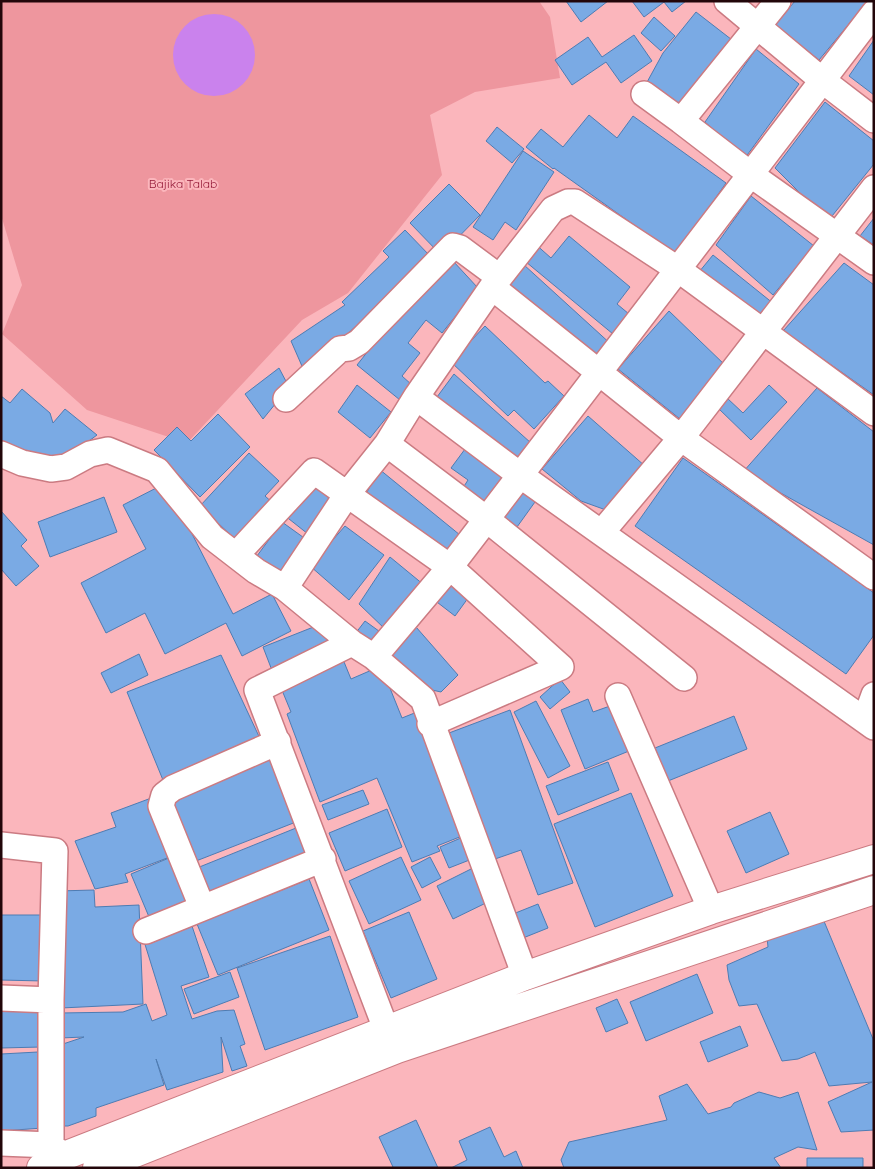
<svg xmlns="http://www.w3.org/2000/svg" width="875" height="1169" font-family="Quicksand,sans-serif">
<rect width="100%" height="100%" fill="#fbb6bc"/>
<path fill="#ee969e" d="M1,1h538l11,16 10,61 -85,14 -45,23 12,60 -94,118 -46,27 -115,123 -100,-33 -85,-76 20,-49 -21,-70z"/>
<path fill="#ca82ed" d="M173 55a41 41 0 1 1 82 0a41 41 0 1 1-82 0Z"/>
<path fill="#7aaae4" stroke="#4d7cb3" d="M566,1h42l-27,21z
M632,1h54l-14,11 -8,-10 -20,15z
M795,1h73l-49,59 -44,-35z
M696,12l40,31 -57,65 -33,-24 17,-31z
M654,17l21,19 -14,15 -20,-18z
M634,35l18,26 -31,22 -15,-21 -34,23 -17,-25 33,-23 14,20z
M874,40v55l-25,-19z
M756,49l43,35 -54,74 -40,-36z
M825,102l49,39v23l-46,57 -53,-53z
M589,115l28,23 16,-22 93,67 -50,72 -122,-87 -1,1 -27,-22 15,-18 22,18z
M497,127l27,22 -12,14 -26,-22z
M523,151l31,21 -38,58 -11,-8 -12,18 -20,-13z
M449,184l31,31 -39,40 -31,-32z
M751,196l63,50 -41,49 -57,-50z
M874,218v27l-14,-9z
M405,230l26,27 -126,116 -14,-32 54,-36 -3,-3 47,-45 -6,-6z
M569,236l61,51 -13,17 18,15 -16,20 -99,-82 13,-15 18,16z
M713,255l61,49 -15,18 -60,-50z
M453,261l25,27 -36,45 -16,-13 -18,23 12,10 -18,23 10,9 -12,15 -43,-35 43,-54z
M844,263l30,22v110l-91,-64z
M523,264l90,82 -18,15 -86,-75z
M669,311l58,56 -47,52 -62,-50z
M485,326l60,57 3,-2 16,15 -30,33 -20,-19 -6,6 -57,-54z
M279,368l10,19 -26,32 -18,-25z
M454,374l77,69 -15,20 -79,-66z
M357,385l34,27 -21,26 -32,-26z
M769,385l18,17 -36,38 -33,-32 9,-10 16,15z
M817,388l57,44v113l-131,-73z
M22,389l28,24 3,10 12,-14 32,26 -42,31 -54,-19v-51l9,7z
M218,414l32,33 -50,50 -46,-47 23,-23 14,14z
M588,416l57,50 -39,44 -25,-9 -39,-32z
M468,445l42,31 -25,34 -24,-19 7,-11 -17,-12z
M249,453l30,28 -14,15 9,8 -36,38 -38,-36z
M683,458l191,135v42l-28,39 -211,-148z
M379,469l81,66 -14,19 -80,-60z
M314,476l24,19 -30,39 -24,-19z
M521,481l19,14 -23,32 -19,-13z
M166,483l67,131 39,-20 19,37 -49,25 -16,-33 -61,31 -20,-41 -39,20 -25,-50 65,-34 -23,-44z
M104,497l13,35 -67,25 -12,-35z
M1,511l26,29 -6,6 18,20 -23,20 -15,-17z
M282,522l25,18 -29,38 -24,-18z
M345,526l39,29 -35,45 -39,-34z
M390,557l34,28 -37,46 -28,-27z
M450,578l21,16 -16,22 -22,-17z
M365,621l18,13 -9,13 -19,-13z
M321,624l10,26 -58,23 -10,-26z
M416,627l42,48 -17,17 -18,-4 -37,-30z
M139,654l9,21 -37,18 -10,-20z
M221,655l42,90 -98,40 -38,-93z
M342,657l9,22 30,-13 21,52 15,-6 50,122 -30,12 3,5 -28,11 -35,-84 -57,24 -33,-88 4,-2 -12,-29z
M560,679l10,13 -20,17 -10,-12z
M588,699l5,13 17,-6 19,45 -44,18 -24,-59z
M536,701l34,65 -22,12 -34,-66z
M510,710l63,173 -35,12 -17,-45 -26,9 -46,-126z
M734,716l13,33 -79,32 -13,-33z
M269,755l27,67 -100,39 -26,-66z
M608,762l11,28 -61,25 -12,-29z
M363,790l6,14 -41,16 -6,-15z
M631,793l42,103 -78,31 -41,-103z
M154,797l21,58 -50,19 3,8 -33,7 -20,-48 41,-14 -5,-14z
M387,809l15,38 -57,24 -16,-38z
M770,812l19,42 -43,19 -19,-42z
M296,828l11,28 -104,42 -11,-28z
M463,837l9,22 -23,9 -9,-21z
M176,855l22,50 -46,19 -21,-50z
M401,857l20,43 -52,24 -20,-43z
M430,857l11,21 -19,10 -11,-21z
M473,868l17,33 -37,18 -16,-33z
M309,879l20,51 -111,45 -21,-51z
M94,890l1,17 44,-2 4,99 -82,4 -4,-117z
M538,904l10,24 -25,10 -10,-24z
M409,912l28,67 -46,19 -28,-67z
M821,914l52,125 1,91 -33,2 -13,-30 44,-20 -43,4 -14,-34 -17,7 -16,2 -25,-57 -18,2 -10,-26 -2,-15 41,-18 -1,-10z
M1,915h43l-1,66 -42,-1z
M191,923l18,54 -28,9 11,33 25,-8 17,-1 11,34 -5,2 7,20 -15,5 -11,-34 2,35 -56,18 -11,-31 8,26 -68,23v8l-28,10h-9l-2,-80 27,-9 -24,1v-25l63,-1 23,-8 6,17 15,-6 -24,-77z
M330,936l28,81 -93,33 -28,-82z
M230,972l9,25 -45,17 -10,-25z
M697,974l16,39 -67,28 -16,-39z
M617,999l11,24 -22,9 -10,-24z
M41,1004v43l-40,1v-43z
M740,1026l8,20 -40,16 -8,-20z
M38,1052l5,76 -42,3v-77z
M687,1084l21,30 23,-7 3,-4 25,-11 21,6 18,-6 19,58 -19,-3 -24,11 7,10h-217l-3,-8 8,-18 98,-22 -8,-24z
M416,1120l22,48h-47l2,-1 -14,-30z
M490,1127l14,30 12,-6 7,17h-72l16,-8 -8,-19z
M807,1158h56v10h-56z"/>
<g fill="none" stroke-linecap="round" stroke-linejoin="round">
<defs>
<path id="minor" d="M727,1l95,79 52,40
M778,1l-97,120 69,53 124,88
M644,94l37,27
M874,188l-193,250 -189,-151 61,-78 15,-7h7l104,68 195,143
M416,397l76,-110
M286,399l54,-50 9,-1 10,-6 94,-96 7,2 39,29
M387,444l98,74 199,160
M1,454l21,9 29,6 15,-2 24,-13 18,-4 49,20 55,67 44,34 29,17 67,55 22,14 49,42 102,277
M602,532l79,-94 193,139
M236,555l78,-84 136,96 111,100 -131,57
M285,588l63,-95 39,-49 29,-47 104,78 354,252
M352,643l-95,47 129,339
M374,657l76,-90 424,-554
M618,696l93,214
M865,720l9,-25
M1,845l54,6 -4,149v145
M202,907l-41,-101 3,-11 9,-7 105,-46
M146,931l177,-72
M1,998l50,2
M1,1143l50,2 11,10"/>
<path id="tertiary" d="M41,1168l23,-12 461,-180 186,-66 163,-51
M97,1168l300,-119 477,-159"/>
</defs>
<use href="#minor" stroke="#cb7b82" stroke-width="28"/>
<use href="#tertiary" stroke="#cb7b82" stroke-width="30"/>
<use href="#minor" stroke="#fff" stroke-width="25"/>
<use href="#tertiary" stroke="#fff" stroke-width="28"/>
</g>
<g text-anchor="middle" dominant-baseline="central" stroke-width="4" stroke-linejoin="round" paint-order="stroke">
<g font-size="12" fill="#951a38" stroke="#fbb6bc">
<text x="183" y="183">Bajika Talab</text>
</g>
</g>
<rect width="875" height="1169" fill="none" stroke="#22060a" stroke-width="5"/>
</svg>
